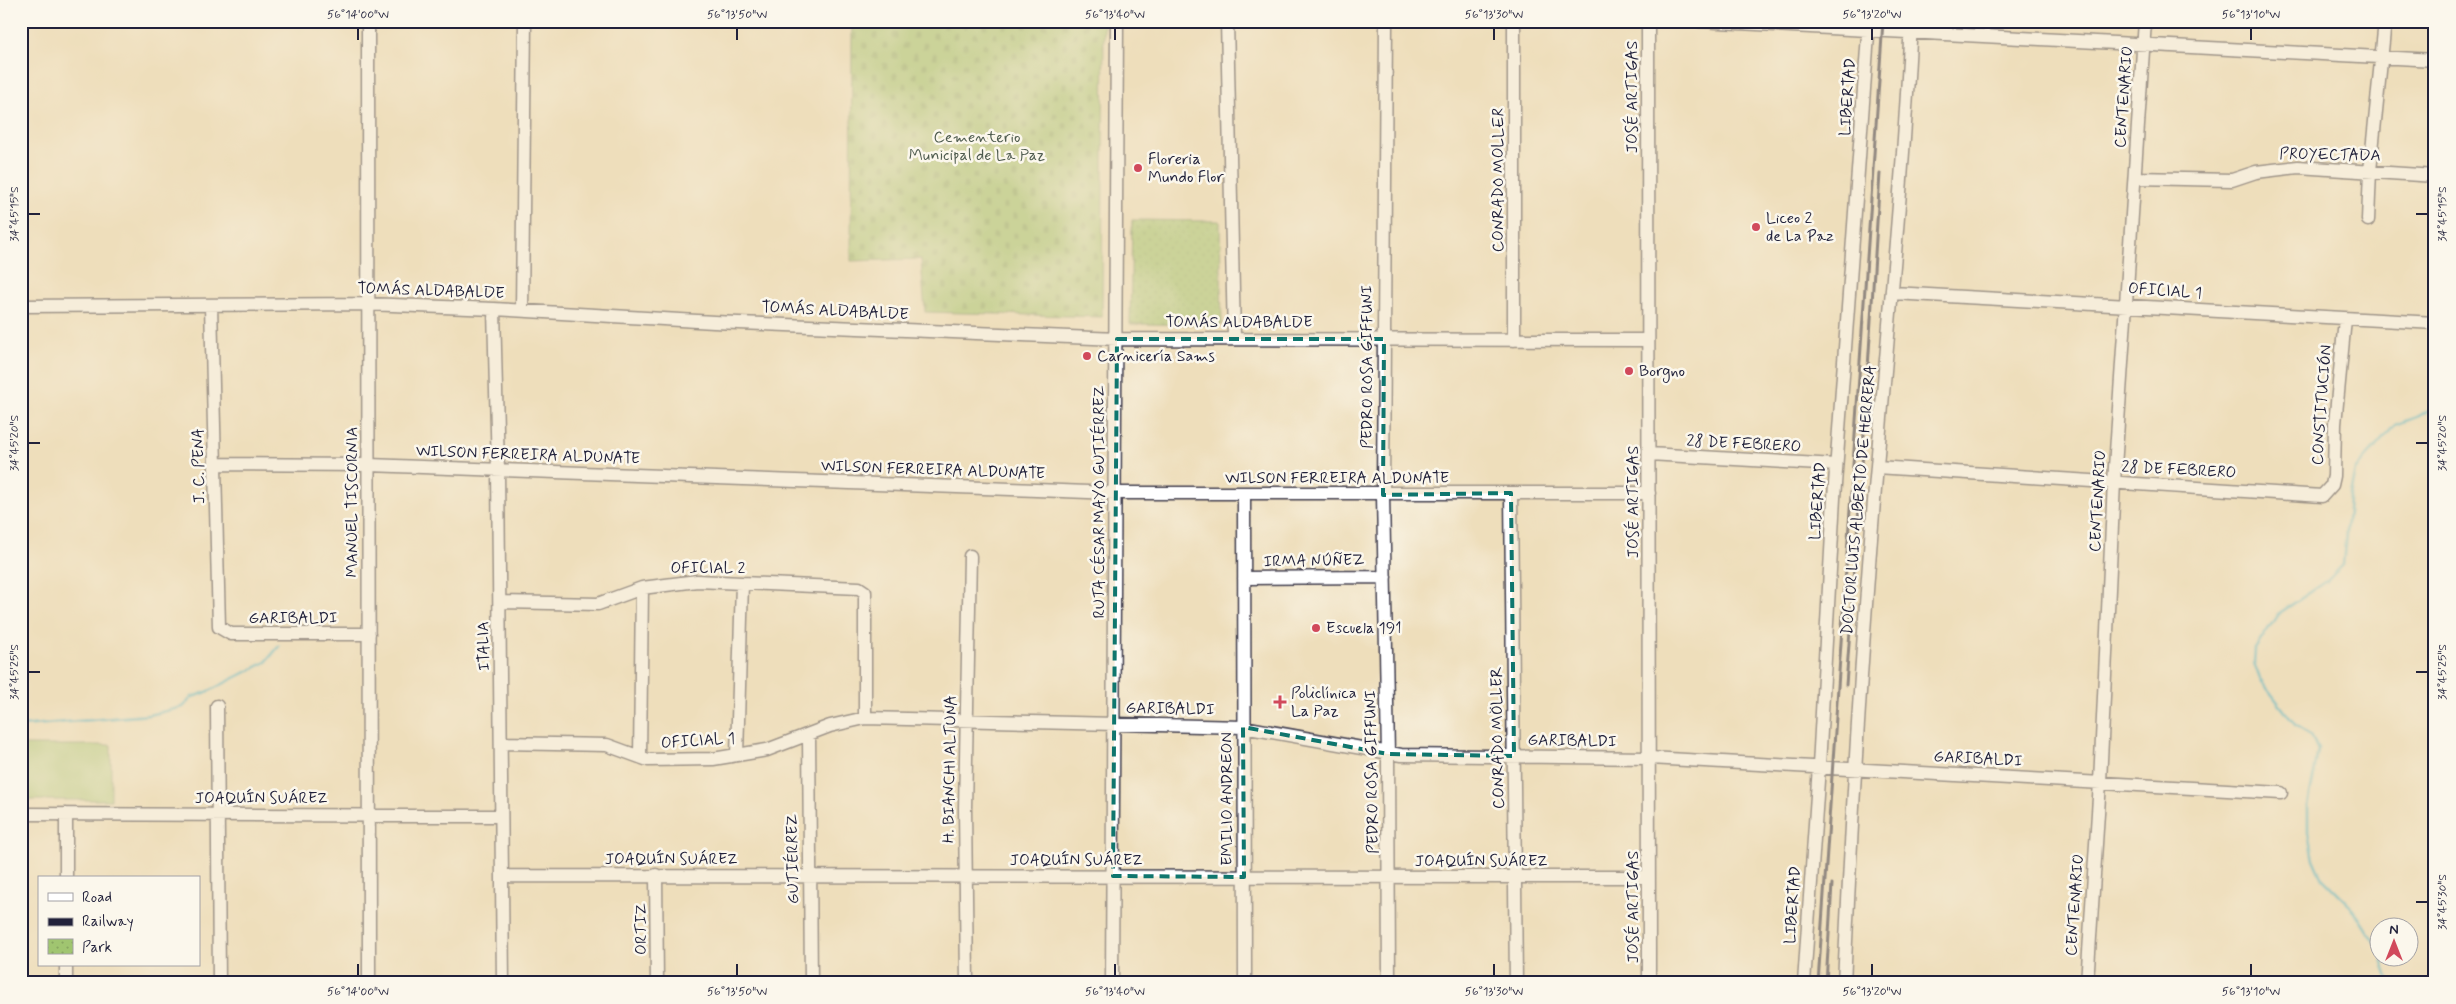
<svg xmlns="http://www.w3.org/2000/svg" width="2456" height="1004" font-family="Mynerve,sans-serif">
<defs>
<pattern id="cemetery-stones" width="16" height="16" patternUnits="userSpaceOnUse" patternTransform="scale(1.25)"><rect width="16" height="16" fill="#a0c570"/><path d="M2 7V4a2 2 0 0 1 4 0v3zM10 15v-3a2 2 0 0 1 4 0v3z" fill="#8aa962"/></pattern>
<pattern id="park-dots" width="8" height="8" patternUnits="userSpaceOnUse" patternTransform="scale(1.25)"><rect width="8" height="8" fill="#a0c570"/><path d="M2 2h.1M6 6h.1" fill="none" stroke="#8aa962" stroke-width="1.8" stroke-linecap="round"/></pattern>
</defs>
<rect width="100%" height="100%" fill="#fbf7ec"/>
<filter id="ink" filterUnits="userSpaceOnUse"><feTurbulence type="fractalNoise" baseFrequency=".02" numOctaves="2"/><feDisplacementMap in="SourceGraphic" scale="10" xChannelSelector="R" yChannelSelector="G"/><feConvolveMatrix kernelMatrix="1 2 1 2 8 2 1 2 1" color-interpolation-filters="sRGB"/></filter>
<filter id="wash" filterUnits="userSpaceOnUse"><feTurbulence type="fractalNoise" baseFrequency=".0096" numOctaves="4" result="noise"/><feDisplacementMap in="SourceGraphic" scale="20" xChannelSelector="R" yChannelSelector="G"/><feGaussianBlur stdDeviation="1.12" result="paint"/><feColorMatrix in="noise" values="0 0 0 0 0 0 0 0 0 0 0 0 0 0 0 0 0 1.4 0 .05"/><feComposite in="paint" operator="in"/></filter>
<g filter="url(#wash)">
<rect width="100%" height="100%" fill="#eedebb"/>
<path fill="#a0c570" stroke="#617456" d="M22,745h89v55h-89z"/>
<path fill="url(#cemetery-stones)" stroke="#617456" d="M852,21h252l-2,296 -177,-5 -4,-53 -70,2z"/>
<path fill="url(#park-dots)" stroke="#617456" d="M1132,220l88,1 2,104 -92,-1z"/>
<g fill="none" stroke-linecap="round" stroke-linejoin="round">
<path stroke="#46b0c5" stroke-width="3" d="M21,726l128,-11 34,-8 9,-10 15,-5 59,-30 13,-16
M2378,948l-24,-38 -33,-33 -8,-18 -5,-27v-25l10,-57 -7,-15 -15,-9 -36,-47 -6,-16 1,-14 23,-35 49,-33 16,-16 6,-65 6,-30 40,-45 24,-9 16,-10
M2381,956l9,27"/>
</g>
</g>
<g filter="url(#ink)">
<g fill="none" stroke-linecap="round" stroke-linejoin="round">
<defs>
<path id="minor" d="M368,21l1,962
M1227,21l7,316
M1386,21l-3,474 5,259 1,229
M1648,21l1,962
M1699,21l736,39
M2135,178l97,2 24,-8 42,-5 137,9
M2368,220l2,-49 15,-150
M1893,293l542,30
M211,305l8,322 12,7h138
M21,306l346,-2 127,5 220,13 403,17 531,1
M494,309l4,162 5,512
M522,311l3,-290
M1514,340v-319
M1649,454l187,11
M216,464l153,1 745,28h535
M1877,467l445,29 10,-11 2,-9 1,-52 10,-105
M1511,493l5,490
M1244,495l1,488
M1244,578l141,-1
M500,602l98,2 44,-16 55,-7 162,7 6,4v126
M217,706l2,277
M809,734l2,249
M501,743l106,2 41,15 65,-1 54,-9 63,-24 35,-8 378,9 158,28 249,3 631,35
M737,755l5,-172
M640,757l2,-169
M21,814l480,2
M66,814v64
M656,875l1,108
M503,876l1146,1
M66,965v18
M967,983l-2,-174 5,-253
M1112,983l5,-962
M1804,983l15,-217 15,-268 35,-477
M1844,983c8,-173 18,-345 33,-517 12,-149 27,-296 34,-445
M2087,983l13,-201 14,-300 31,-461"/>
</defs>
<use href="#minor" stroke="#413e4e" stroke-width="15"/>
<use href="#minor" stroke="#fff" stroke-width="12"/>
<path stroke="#22223b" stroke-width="3" d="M1846,685l16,-219 18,-293
M1818,983l65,-962
M1826,983l6,-99"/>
</g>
</g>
<path d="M0 0H2456V1004H0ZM1117,339h267l-1,156 128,-2 3,263 -126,-2 -145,-27 1,150 -131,-1z" fill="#eedebb" fill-opacity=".55" fill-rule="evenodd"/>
<path fill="none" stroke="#0f766e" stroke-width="4" stroke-dasharray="10 6" stroke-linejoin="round" d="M1117,339h267l-1,156 128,-2 3,263 -126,-2 -145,-27 1,150 -131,-1z"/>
<path fill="none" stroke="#22223b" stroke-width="2" d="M358,28v12M737,28v12M1115,28v12M1494,28v12M1872,28v12M2251,28v12M28,214h12M2416,214h12M28,443h12M2416,443h12M28,672h12M2416,672h12M2416,902h12M358,964v12M737,964v12M1115,964v12M1494,964v12M1872,964v12M2251,964v12"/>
<g fill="#d1495b" stroke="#fbf7ec" stroke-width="2">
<circle cx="1138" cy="168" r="5"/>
<circle cx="1756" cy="227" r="5"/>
<circle cx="1087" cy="356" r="5"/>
<circle cx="1629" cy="371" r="5"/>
<circle cx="1316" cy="628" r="5"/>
<path d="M1277.5 694.5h5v5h5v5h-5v5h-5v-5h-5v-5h5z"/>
</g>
<g text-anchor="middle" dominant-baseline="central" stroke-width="5" stroke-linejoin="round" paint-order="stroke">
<g font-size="16" fill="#22223b" stroke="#fbf7ec">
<text transform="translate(1632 97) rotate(-90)">JOSÉ ARTIGAS</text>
<text transform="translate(1848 97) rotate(-86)">LIBERTAD</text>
<text transform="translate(2124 97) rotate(-86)">CENTENARIO</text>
<text transform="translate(2330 155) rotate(1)">PROYECTADA</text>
<text transform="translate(1498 180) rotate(-90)">CONRADO MOLLER</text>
<text transform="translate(431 291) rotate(2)">TOMÁS ALDABALDE</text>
<text transform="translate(2165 291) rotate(4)">OFICIAL 1</text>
<text transform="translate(835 311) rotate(3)">TOMÁS ALDABALDE</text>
<text x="1239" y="322">TOMÁS ALDABALDE</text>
<text transform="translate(1367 367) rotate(-90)">PEDRO ROSA GIFFUNI</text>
<text transform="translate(2322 405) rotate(-86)">CONSTITUCIÓN</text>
<text transform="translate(1744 444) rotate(3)">28 DE FEBRERO</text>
<text transform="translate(528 455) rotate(2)">WILSON FERREIRA ALDUNATE</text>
<text transform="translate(199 466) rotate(-91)">J. C. PENA</text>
<text transform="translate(933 470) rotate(2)">WILSON FERREIRA ALDUNATE</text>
<text transform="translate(2179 470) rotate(3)">28 DE FEBRERO</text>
<text x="1337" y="478">WILSON FERREIRA ALDUNATE</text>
<text transform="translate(1859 500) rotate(-85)">DOCTOR LUIS ALBERTO DE HERRERA</text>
<text transform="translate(1818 501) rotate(-86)">LIBERTAD</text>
<text transform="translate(2098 501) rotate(-87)">CENTENARIO</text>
<text transform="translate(352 502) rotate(-90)">MANUEL TISCORNIA</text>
<text transform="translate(1099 502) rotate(-90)">RUTA CÉSAR MAYO GUTIÉRREZ</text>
<text transform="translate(1633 502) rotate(-90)">JOSÉ ARTIGAS</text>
<text transform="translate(1314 561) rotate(-1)">IRMA NÚÑEZ</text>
<text x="708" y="568">OFICIAL 2</text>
<text x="293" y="618">GARIBALDI</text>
<text transform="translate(484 646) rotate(-91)">ITALIA</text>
<text transform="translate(1170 709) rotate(1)">GARIBALDI</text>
<text transform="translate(1498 738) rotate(-91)">CONRADO MÖLLER</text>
<text transform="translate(698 741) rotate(-4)">OFICIAL 1</text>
<text transform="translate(1572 741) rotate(1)">GARIBALDI</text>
<text transform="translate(1978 759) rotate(3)">GARIBALDI</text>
<text transform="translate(950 769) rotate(-89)">H. BIANCHI ALTUNA</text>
<text transform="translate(1372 772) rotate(-91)">PEDRO ROSA GIFFUNI</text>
<text x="261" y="798">JOAQUÍN SUÁREZ</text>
<text transform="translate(1227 799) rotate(-90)">EMILIO ANDREON</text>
<text x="671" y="859">JOAQUÍN SUÁREZ</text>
<text transform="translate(793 859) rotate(-91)">GUTIÉRREZ</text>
<text x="1076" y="860">JOAQUÍN SUÁREZ</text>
<text x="1481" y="861">JOAQUÍN SUÁREZ</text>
<text transform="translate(1793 905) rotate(-86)">LIBERTAD</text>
<text transform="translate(2075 905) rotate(-86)">CENTENARIO</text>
<text transform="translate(1633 907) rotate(-90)">JOSÉ ARTIGAS</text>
<text transform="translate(641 929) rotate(-90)">ORTIZ</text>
</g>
<g font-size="16" fill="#4e5b4e" stroke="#fbf7ec">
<text x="977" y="137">Cementerio<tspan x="977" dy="18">Municipal de La Paz</tspan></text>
</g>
<g font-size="16" fill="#22223b" stroke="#fbf7ec" text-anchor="start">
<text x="1148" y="159">Floreria<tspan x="1148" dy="18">Mundo Flor</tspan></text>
<text x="1766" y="218">Liceo 2<tspan x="1766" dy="18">de La Paz</tspan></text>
<text x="1097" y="356">Carnicería Sams</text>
<text x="1639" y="371">Borgno</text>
<text x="1326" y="628">Escuela 191</text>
<text x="1291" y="693">Policlínica<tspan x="1291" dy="18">La Paz</tspan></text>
</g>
</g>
<rect width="2456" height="1004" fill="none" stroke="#fbf7ec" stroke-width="55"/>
<rect x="38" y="876" width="162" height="90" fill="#fbf7ec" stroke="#a4a2a5"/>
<rect x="48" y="893" width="25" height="8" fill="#ffffff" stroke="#a4a2a5"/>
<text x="82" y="902" font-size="15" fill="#22223b">Road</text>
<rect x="48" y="918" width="25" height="8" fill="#22223b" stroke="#a4a2a5"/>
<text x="82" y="926" font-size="15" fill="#22223b">Railway</text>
<rect x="48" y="939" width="25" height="15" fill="url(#park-dots)" stroke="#a4a2a5"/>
<text x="82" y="952" font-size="15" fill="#22223b">Park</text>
<g transform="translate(2394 942)"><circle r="24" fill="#fbf7ec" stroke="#a4a2a5"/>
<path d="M0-4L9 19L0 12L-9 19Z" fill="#d1495b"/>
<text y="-8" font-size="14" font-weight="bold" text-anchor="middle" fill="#22223b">N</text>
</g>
<rect x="28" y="28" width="2400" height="948" fill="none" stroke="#22223b" stroke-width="2"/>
<g font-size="12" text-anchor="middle" fill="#22223b">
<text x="358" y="18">56°14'00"W</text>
<text x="737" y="18">56°13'50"W</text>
<text x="1115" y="18">56°13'40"W</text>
<text x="1494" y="18">56°13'30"W</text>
<text x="1872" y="18">56°13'20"W</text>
<text x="2251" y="18">56°13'10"W</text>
<text transform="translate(14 214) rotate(-90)" y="4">34°45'15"S</text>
<text transform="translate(2442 214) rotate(-90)" y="4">34°45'15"S</text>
<text transform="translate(14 443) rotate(-90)" y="4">34°45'20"S</text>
<text transform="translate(2442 443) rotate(-90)" y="4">34°45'20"S</text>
<text transform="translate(14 672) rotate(-90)" y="4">34°45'25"S</text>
<text transform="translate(2442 672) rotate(-90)" y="4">34°45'25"S</text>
<text transform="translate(2442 902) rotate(-90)" y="4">34°45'30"S</text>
<text x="358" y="995">56°14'00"W</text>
<text x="737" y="995">56°13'50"W</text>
<text x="1115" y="995">56°13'40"W</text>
<text x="1494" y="995">56°13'30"W</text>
<text x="1872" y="995">56°13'20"W</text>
<text x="2251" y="995">56°13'10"W</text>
</g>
</svg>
